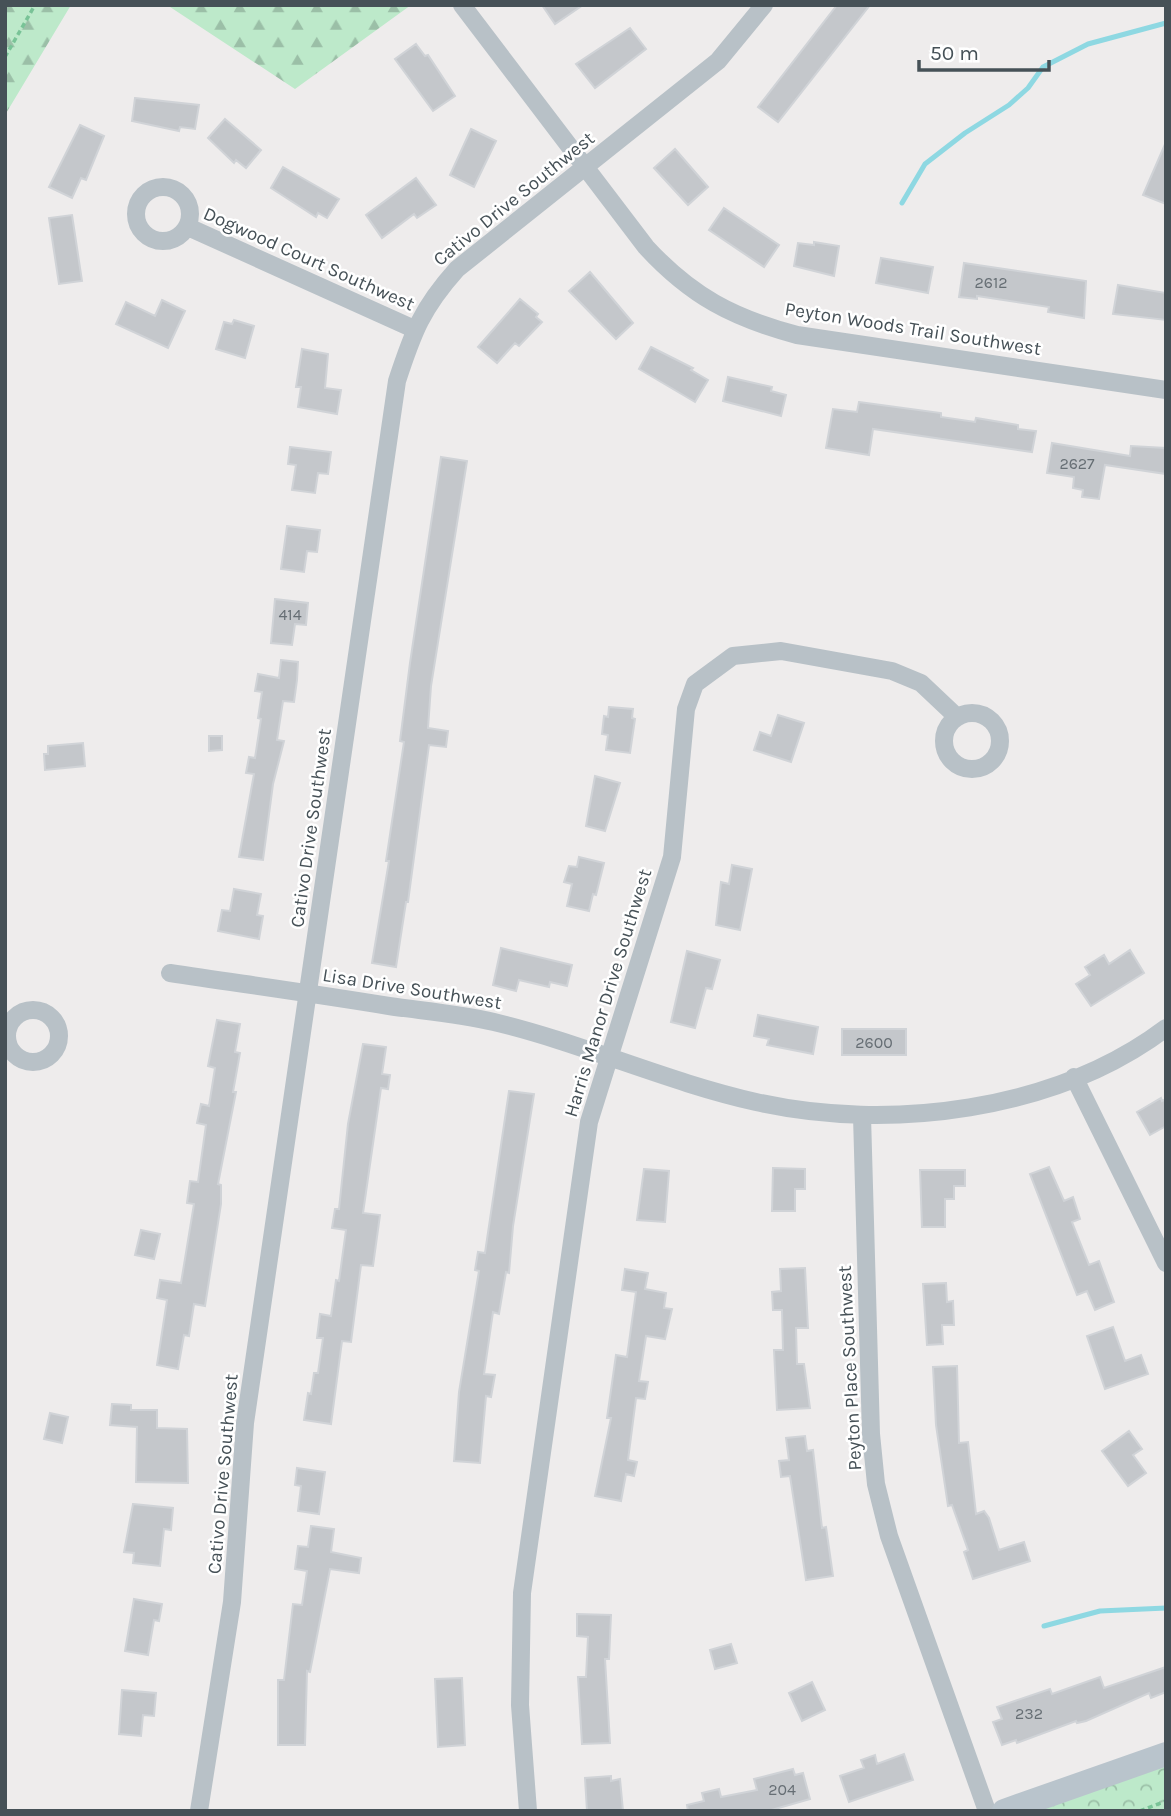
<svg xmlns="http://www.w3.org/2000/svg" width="1171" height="1816" font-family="Karla,sans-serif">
<defs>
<pattern id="forest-firs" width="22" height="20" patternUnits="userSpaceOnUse" patternTransform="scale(1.75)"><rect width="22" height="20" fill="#bde9ca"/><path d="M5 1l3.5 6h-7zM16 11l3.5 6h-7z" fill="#9bbfa7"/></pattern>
<pattern id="park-crowns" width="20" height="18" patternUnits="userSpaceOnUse" patternTransform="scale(1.75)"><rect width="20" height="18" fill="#bde9ca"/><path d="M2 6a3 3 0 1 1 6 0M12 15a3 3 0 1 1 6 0" fill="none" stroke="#9bbfa7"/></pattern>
</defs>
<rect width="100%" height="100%" fill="#eeecec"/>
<path fill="url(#forest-firs)" d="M5,5h66l-66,110z
M167,5h244l-116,84z"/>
<path fill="url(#park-crowns)" d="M1166,1753v58h-169z"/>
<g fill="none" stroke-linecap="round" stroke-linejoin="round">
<path stroke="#8ed8e2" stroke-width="5" d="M902,203l23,-39 40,-31 44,-28 19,-17 15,-21 45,-23 78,-21
M1044,1626l56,-15 66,-3"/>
</g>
<path fill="#c4c7cb" stroke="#d0d3d7" stroke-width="2" d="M542,5h41l-28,19z
M837,5h33l-92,117 -20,-15z
M630,28l16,21 -51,39 -19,-24z
M416,44l9,12 3,-1 27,41 -22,15 -38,-52z
M135,98l64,7 -4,24 -15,-2 -1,4 -47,-10z
M225,119l36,31 -15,18 -10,-8 -2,3 -26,-25z
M80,125l24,11 -18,44 -5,-2 -9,20 -23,-11z
M471,129l25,12 -22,46 -24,-12z
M1166,142v62l-23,-9z
M675,149l33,38 -20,18 -34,-37z
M283,167l56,32 -12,19 -9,-5 -2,4 -45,-29z
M416,178l20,27 -19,13 -3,-4 -32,24 -16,-23z
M724,208l55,37 -15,22 -55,-37z
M72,215l10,66 -23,3 -10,-66z
M814,242l25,4 -5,30 -40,-10 4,-23 16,2z
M881,258l52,9 -5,26 -52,-10z
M964,263l122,18 -2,37 -36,-6 1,-5 -72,-11v3l-18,-2z
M590,272l43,51 -17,16 -47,-48z
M1118,285l48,8v27l-53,-6z
M520,299l18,15 -2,3 6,5 -23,24 -4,-3 -18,20 -19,-16z
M162,300l23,11 -17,37 -52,-24 10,-22 29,14z
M234,320l20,6 -9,32 -29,-9 8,-27 8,2z
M651,347l42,21 -2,2 17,10 -13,22 -56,-33z
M302,349l26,5 -3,34 16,2 -4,24 -39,-7 3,-20h-5z
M728,377l44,10 -1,4 15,4 -5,21 -58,-15z
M859,402l82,11v4l34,5 1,-4 42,7v4l18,2 -4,21 -159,-23 -4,26 -43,-7 7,-39 24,3z
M1052,443l78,13 1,-10 35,2v26l-61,-9 -6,34 -17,-2 1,-7 -10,-2 1,-11 -27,-4z
M290,447l41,5 -3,22 -10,-1 -3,20 -23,-3 4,-25 -8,-1z
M441,457l26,4 -36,225 -3,42 20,3 -2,16 -17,-2 -21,157h-2l-10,65 -24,-4 17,-102h-3l18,-119 -4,-1 10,-78z
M287,526l33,4 -3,22 -10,-1 -3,21 -23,-3z
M275,599l33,4 -2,22 -11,-1 -3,21 -21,-2z
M281,660l17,2 -1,18 -3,22 -11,-1 -6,39 7,1 -11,43 -10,76 -24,-3 15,-83 -8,-1 3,-16 6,1 6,-39 -3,-1 4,-26 -7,-1 3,-17 21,4z
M609,707l24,2 -1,9 3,1 -5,34 -24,-3 2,-15 -6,-1 2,-18 4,1z
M778,715l26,8 -13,39 -37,-12 6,-18 11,4z
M209,736h13v14l-13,1z
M83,743l2,23 -40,4 -1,-16h4v-8z
M595,776l25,7 -15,48 -19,-5z
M579,857l25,6 -8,32 -3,-1 -4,17 -22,-5 5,-22 -8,-2 5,-16 8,1z
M732,865l20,4 -12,61 -24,-5 5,-43 8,2z
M234,889l27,5 -4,21 6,1 -4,23 -41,-8 4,-21 8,1z
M501,948l71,17 -5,21 -17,-4 -1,5 -30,-7 -3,11 -23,-6z
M1130,950l14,23 -53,33 -15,-22 14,-9 -5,-8 19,-12 5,9z
M687,951l33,9 -8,29 -6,-1 -11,40 -24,-6z
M758,1015l60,12 -5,27 -46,-9 2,-6 -15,-3z
M217,1020l23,4 -5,28 5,1 -7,39h3l-18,92 3,1v19l-16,102 -11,-2 -5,32 -5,-1 -6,34 -21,-4 10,-65 -10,-2 3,-18 21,3 13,-79 -7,-1 3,-22 8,1 8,-57 -9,-2 4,-19 8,2 6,-38 -7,-2z
M842,1029h64v26h-64z
M363,1044l23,3 -4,27 8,1 -2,14 -7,-1 -18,125 17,2 -7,51 -12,-1 -10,77 -9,-1 -11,83 -27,-4 4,-27 3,1 3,-21h4l5,-35h-6l3,-24 11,2 5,-36 3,1 7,-51 -14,-2 3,-19h4l9,-85z
M509,1091l25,3 -21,132 -4,47 -3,-1 -7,42 -6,-2 -9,62 11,1 -4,22 -5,-1 -6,67 -26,-2 5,-69 20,-121 -4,-1 3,-18 7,1z
M1161,1098l1,3 4,-2v27l-16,9 -13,-23z
M1049,1167l15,34 9,-4 7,22 -8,3 17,43 10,-4 15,41 -19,8 -8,-19 -10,4 -47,-121z
M773,1168l32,1v20h-10v22h-23z
M644,1169l25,2 -4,51 -28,-2z
M920,1170h45v16h-11v13h-9v28h-23z
M141,1230l19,4 -6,25 -19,-4z
M805,1268l3,60h-12l1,36h7l6,44 -33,2 -3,-60h9l-1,-40h-9l-1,-18 9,-1 -1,-22z
M625,1269l23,4 -3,16 21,4 -2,15 8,1 -7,30 -19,-3 -7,45 9,1 -3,17 -9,-1 -8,62 9,2 -3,14 -8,-2 -5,27 -26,-5 16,-78h-4l9,-63 11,2 9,-65 -14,-2z
M946,1283l1,19 6,-1 1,24h-12l1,19 -16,1 -4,-61z
M1113,1327l12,34 16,-6 7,19 -43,15 -18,-53z
M957,1366l2,77 9,-1 8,72 8,-3 5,7 10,32 25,-8 6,19 -57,18 -9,-27 4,-2 -16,-45 -4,1 -12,-81 -3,-58z
M112,1404l19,1v5h26v18l30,1 1,54 -52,-1 1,-55 -27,-2z
M50,1413l18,4 -6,26 -18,-4z
M1129,1431l13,18 -9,6 13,18 -18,13 -26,-35z
M805,1436l2,15 6,-1 9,78 4,-1 7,49 -27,4 -16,-104 -9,1 -2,-16 10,-1 -3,-22z
M297,1468l28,4 -6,42 -21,-3 3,-25 -6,-1z
M133,1504l40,4 -2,22 -7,-1 -4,37 -27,-3 1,-10 -10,-1z
M311,1526l23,3 -3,23 30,6 -2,15 -29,-4 -20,103 -3,-1 -2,74h-27v-65h6l9,-76 9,1 5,-34 -12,-2 3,-23 10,1z
M134,1599l28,5 -3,17 -5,-1 -6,35 -23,-4z
M577,1614l34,1 -2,44h-4l5,84 -28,1 -4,-67h8l2,-40 -11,-1z
M731,1644l6,19 -22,6 -5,-19z
M1166,1667v25l-15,6 -2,-5 -63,28 -9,2 -1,-2 -59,22 -1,-3 -14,5 -9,-23 9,-3 -5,-12 53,-18 2,5 48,-17 4,11z
M462,1678l3,67 -27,2 -3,-68z
M812,1682l13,28 -23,11 -13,-28z
M122,1690l34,3 -2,23 -11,-1 -2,21 -22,-2z
M904,1754l9,26 -64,22 -9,-26 24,-8 -3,-8 14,-5 2,9z
M793,1769l2,6 8,-2 7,26 -42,12h-80l-1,-6 17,-4 -2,-8 17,-4 2,8 36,-7 -3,-11z
M611,1776v5l9,-2 3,32h-36l-2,-33z"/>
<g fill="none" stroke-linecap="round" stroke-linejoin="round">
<path stroke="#79c397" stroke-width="3.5" stroke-dasharray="5 3.5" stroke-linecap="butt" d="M5,57l30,-52
M1140,1811l26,-10"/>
<path stroke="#b8c1c7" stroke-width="18" d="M462,5l184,242c45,49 87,71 151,88l369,55
M136 214a27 27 0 1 1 54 0a27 27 0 1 1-54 0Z
M188,227l226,102
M944 741a28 28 0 1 1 56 0a28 28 0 1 1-56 0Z
M170,973c73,11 146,21 219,33 35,5 71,8 105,16 88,21 173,60 262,80 133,30 300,9 410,-74
M7 1036a26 26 0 1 1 52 0a26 26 0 1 1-52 0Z
M1074,1077l92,186
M862,1116l9,318 5,50 13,52 98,275
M199,1811l33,-209 13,-179 152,-1042c16,-49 25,-73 60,-112l261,-208 46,-56
M528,1811l-8,-106 2,-112 67,-471 83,-265 14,-148 9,-25 38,-28 48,-5 111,20 29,12 36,34"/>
<path stroke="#b9c4cc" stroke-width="24" d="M1004,1811l162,-57"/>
</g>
<g text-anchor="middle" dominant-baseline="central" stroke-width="5" stroke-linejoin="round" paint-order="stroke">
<g font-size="16" fill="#666e74">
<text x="991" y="282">2612</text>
<text x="1077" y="463">2627</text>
<text x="290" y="614">414</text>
<text x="874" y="1042">2600</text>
<text x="1029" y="1713">232</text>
<text x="782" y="1789">204</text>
</g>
<g font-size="19" fill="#465157" stroke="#fff">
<text transform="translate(514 199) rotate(-39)">Cativo Drive Southwest</text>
<text transform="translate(309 259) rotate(24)">Dogwood Court Southwest</text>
<text transform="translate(913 329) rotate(9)">Peyton Woods Trail Southwest</text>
<text transform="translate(311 828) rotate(-82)">Cativo Drive Southwest</text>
<text transform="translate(412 989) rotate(9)">Lisa Drive Southwest</text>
<text transform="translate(608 993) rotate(-73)">Harris Manor Drive Southwest</text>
<text transform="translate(850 1368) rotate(-93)">Peyton Place Southwest</text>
<text transform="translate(223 1474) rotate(-85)">Cativo Drive Southwest</text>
</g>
</g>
<rect width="1171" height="1816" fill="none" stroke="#465157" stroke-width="14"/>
<path d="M919 60v10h130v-10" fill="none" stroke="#465157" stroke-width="3.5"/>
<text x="930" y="60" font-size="21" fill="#465157" stroke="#ffffff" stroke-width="5" paint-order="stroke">50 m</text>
</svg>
